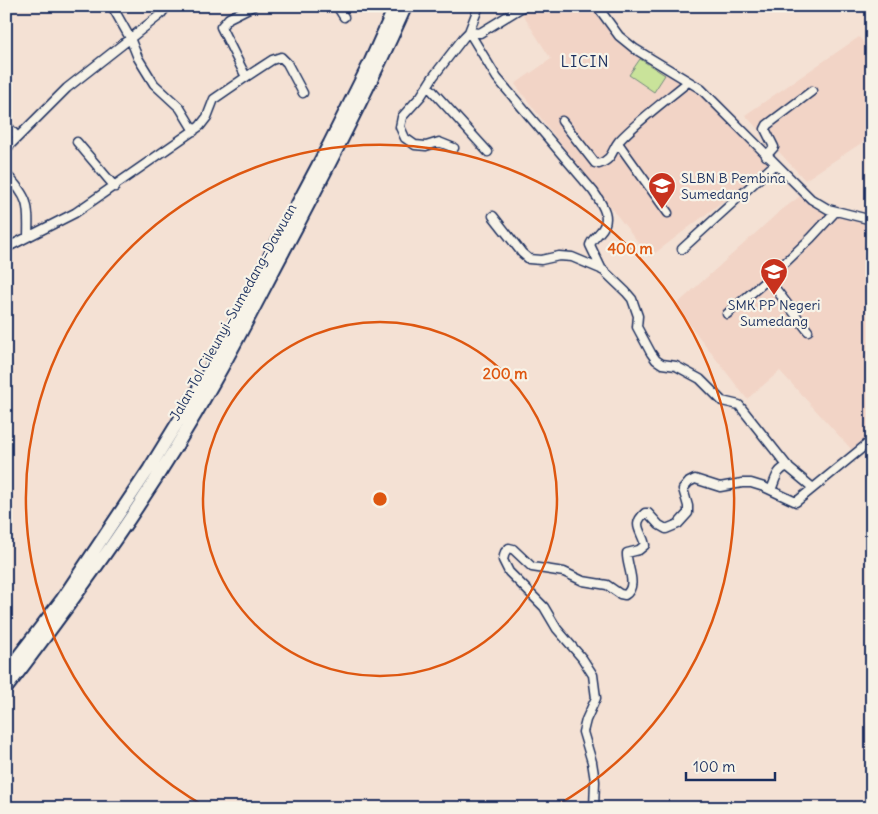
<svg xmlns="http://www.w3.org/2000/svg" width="878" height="814" font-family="Delius,sans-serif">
<rect width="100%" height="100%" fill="#f4e1d4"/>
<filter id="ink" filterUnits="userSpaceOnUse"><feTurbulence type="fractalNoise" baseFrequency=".02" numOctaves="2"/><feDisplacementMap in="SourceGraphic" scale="10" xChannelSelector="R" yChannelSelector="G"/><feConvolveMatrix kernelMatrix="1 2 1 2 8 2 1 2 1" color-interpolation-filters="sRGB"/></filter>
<g filter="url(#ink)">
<path fill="#f2d4c6" d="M529,6h65l23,29 21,20 56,33 19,15 21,25 38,36 -122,93 -85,-107 -50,-66 36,-25 -30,-47z
M859,37l13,16v83l-67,44 -60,-65z
M803,194l23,17 46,12v210l-20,17 -72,-79 -33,28 -72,-93 104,-94z"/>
<path fill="#c9e39a" stroke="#72897c" d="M640,59l25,16 -11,17 -25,-17z"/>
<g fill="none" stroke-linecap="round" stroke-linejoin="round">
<defs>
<path id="minor" d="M112,6l18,32 8,20 16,26 26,24 14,23
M337,6l7,11
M479,6l-10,26 28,46 96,113c9,13 20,27 7,41 -3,4 -8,7 -10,13l12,25
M597,6l22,30 16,13 66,40 110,110 17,10 44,11
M246,77l26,-17 9,-3 6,6 16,30
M428,86l60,66
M562,121l33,42 4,1c15,-6 12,-13 20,-23 21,-22 46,-40 69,-59
M6,125l12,12
M77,142l38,45
M618,143l50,70
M454,148l-15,-6 -13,4 -11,-1 -10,-7 -5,-11 2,-10 19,-21 12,-19 31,-40 5,-5 11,1 44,-27
M6,149l61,-61 93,-73 7,-9
M766,156l8,-9 -9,-18 2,-4 45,-34
M6,174c23,24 23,31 22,62
M493,216l29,37 7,6 12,1 18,-4 13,1 31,13 23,22 6,7 6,17 -1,11 14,26 5,7 6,4 14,2 24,13 22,22 17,4 50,63 24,20
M6,248l69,-35 125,-87 7,-9 7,-18 32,-22 -25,-50 8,-9 24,-12
M682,249l93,-85
M727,314l41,-35
M808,331l-40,-52 43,-41 25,-27
M771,490c5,-11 5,-20 17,-24
M594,808l1,-27 -3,-19 -9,-30 3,-12 10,-22 -3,-23 -11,-17 -25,-29 -13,-22 -35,-35 -6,-12 2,-8 4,-4 4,1 19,18 32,5 19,9 24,4 13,9 5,1c14,-9 1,-29 2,-42l12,-3 6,-5c-3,-14 -14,-20 0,-32h3l11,12 7,4 12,-5 10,-11v-7l-5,-17 6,-7 6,-3 25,8 22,-4h9l13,4 32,15 76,-62"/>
<path id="highway" d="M6,672l56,-73 87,-130 56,-91 124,-234 41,-82 25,-56
M6,689c75,-98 148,-199 208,-307 27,-47 51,-96 77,-144 40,-76 80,-153 115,-232"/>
</defs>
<use href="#minor" stroke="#1b2f5e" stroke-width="11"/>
<use href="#highway" stroke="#1b2f5e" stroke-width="15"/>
<use href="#minor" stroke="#f7f3e8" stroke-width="8"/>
<use href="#highway" stroke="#f7f3e8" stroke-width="11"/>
</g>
</g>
<g fill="none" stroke="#de5710" stroke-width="2.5">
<circle cx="380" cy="499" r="177"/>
<path d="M206 807A354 354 0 1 1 554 807"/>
</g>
<defs>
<symbol id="school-pin" viewBox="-11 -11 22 30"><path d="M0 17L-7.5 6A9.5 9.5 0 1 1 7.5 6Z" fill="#c8321e" stroke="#f7f3e8"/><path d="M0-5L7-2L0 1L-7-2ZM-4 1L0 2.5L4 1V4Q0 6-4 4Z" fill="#fff"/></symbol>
</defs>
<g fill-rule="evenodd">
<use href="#school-pin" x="646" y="170" width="32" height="43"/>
<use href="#school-pin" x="758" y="256" width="32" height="43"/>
</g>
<g text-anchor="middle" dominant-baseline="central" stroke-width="4.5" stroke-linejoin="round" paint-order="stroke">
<g font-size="14" fill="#1b2f5e" stroke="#f7f3e8" text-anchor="start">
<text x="681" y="178">SLBN B Pembina<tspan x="681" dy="16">Sumedang</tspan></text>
<text x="774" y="305" text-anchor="middle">SMK PP Negeri<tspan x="774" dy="16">Sumedang</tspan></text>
</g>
<g font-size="14" fill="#1b2f5e" stroke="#f7f3e8">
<text transform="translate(233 312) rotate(-61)">Jalan Tol Cileunyi–Sumedang–Dawuan</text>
</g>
<g font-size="16" letter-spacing="1" fill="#1b2f5e" stroke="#f7f3e8">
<text x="585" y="61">LICIN</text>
</g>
</g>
<circle cx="380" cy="499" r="8" fill="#de5710" stroke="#f7f3e8" stroke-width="2.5"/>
<g font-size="15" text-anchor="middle" font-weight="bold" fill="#de5710" stroke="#f7f3e8" stroke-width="4.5" stroke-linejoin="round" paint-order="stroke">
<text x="630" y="254">400 m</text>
<text x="505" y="379">200 m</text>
</g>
<rect width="878" height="814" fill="none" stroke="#f7f3e8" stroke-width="25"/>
<rect x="12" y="12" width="853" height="789" fill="none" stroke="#1b2f5e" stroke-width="2" filter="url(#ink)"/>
<path d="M686 772v8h89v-8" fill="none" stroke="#1b2f5e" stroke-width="2.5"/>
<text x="693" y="772" font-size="15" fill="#1b2f5e" stroke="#f7f3e8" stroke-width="4" paint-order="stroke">100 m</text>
</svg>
